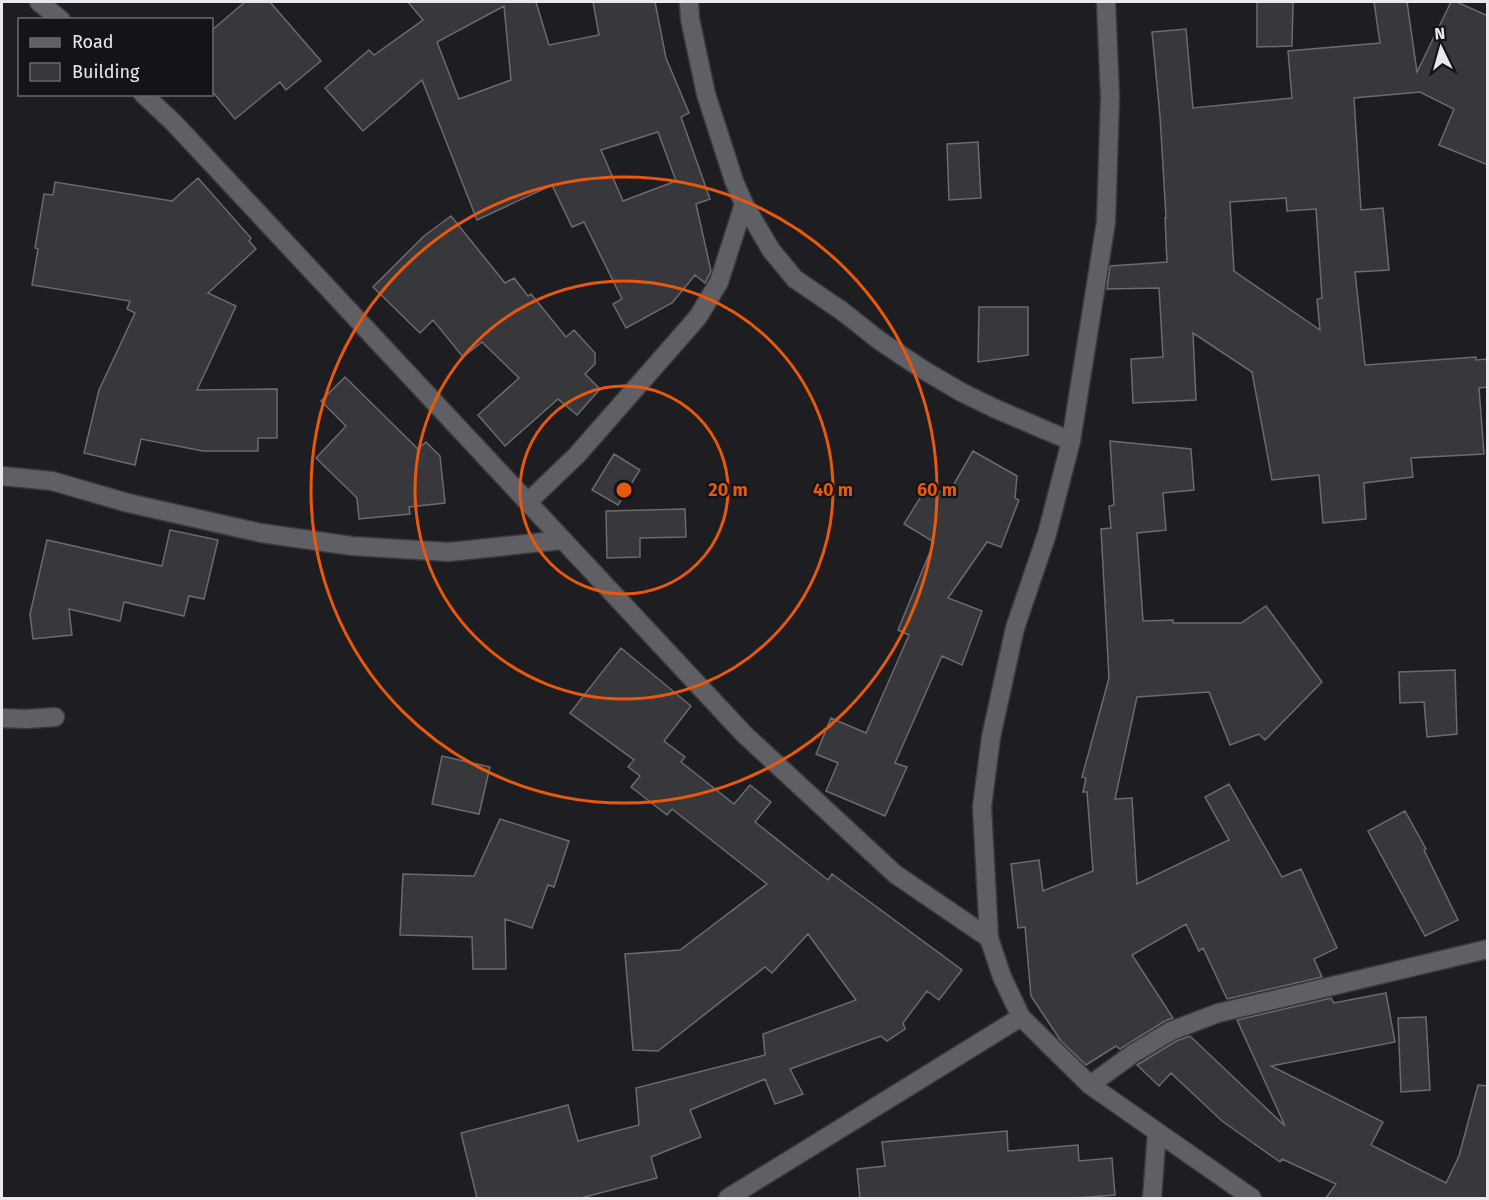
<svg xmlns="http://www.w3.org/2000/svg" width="1489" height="1200" font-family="'Fira Sans',sans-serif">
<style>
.building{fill:#38373c;stroke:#6c6a71;stroke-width:1.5;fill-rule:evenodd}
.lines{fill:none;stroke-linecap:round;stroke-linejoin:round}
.street-casing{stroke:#3a393c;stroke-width:21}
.secondary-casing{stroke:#3a393c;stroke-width:21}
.street{stroke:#605f65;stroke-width:18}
.secondary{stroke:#605f65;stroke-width:18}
.ring{fill:none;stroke:#e8590c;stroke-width:3}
.centre{fill:#e8590c;stroke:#141318;stroke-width:3}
.ring-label{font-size:18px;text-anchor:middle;font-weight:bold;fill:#e8590c;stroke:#141318;stroke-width:4.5;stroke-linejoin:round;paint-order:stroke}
</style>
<rect width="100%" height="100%" fill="#1e1d22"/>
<path class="building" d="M 245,2 L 270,2 L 321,61 L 286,90 L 280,82 L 235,119 L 212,91 L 212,30 Z
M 408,2 L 536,2 L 549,45 L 599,35 L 593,2 L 655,2 L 666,58 L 689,113 L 681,117 L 710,199 L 696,204 L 711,271 L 705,283 L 695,275 L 672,303 L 626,328 L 613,304 L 622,299 L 584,222 L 572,227 L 552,185 L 477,220 L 422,80 L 363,131 L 325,88 L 369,50 L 374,55 L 423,20 ZM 504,6 L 511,80 L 459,99 L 437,42 ZM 658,132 L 676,181 L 623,201 L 601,150 Z
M 1257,2 L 1293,2 L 1292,46 L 1257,47 Z
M 1374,2 L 1407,2 L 1417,72 L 1451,2 L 1457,2 L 1488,16 L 1488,165 L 1439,145 L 1454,109 L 1420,92 L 1354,98 L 1361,210 L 1383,208 L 1389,270 L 1355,272 L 1365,365 L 1476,357 L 1476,360 L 1488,359 L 1488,387 L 1479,388 L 1484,454 L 1411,458 L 1413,477 L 1364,483 L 1366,519 L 1323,523 L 1319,475 L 1272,480 L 1252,372 L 1193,333 L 1196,400 L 1133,403 L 1131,359 L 1163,357 L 1159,288 L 1107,289 L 1110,266 L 1167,262 L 1165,218 L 1166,218 L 1160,116 L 1152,32 L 1186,29 L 1193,108 L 1292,98 L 1288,51 L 1380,43 ZM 1286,198 L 1287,211 L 1316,209 L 1322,298 L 1317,299 L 1320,330 L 1234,271 L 1230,202 Z
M 978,142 L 981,198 L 949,200 L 947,144 Z
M 198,178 L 251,238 L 249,241 L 256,249 L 208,293 L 236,306 L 197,390 L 277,389 L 277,438 L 258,438 L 258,451 L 203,451 L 141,439 L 135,465 L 84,453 L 99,390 L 135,313 L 127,309 L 130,301 L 32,285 L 38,249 L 35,248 L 44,194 L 53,195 L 55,182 L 172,201 Z
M 451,216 L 505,283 L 514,278 L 528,296 L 531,294 L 566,337 L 574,330 L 595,353 L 595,364 L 585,374 L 600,389 L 577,415 L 558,399 L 505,446 L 478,415 L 519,378 L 482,342 L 463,357 L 433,320 L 420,333 L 373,287 L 424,236 Z
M 979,307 L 1028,307 L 1028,355 L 978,362 Z
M 345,377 L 418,449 L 426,442 L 440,456 L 445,503 L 409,507 L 410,514 L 359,519 L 357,498 L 316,458 L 346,426 L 321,401 Z
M 1110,441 L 1191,449 L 1194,490 L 1163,493 L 1166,530 L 1137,533 L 1143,621 L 1173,620 L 1173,623 L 1241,623 L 1266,606 L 1322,682 L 1265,740 L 1259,734 L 1230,745 L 1209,692 L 1137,697 L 1115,799 L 1132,798 L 1137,884 L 1229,840 L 1205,797 L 1229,784 L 1282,877 L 1301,869 L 1337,948 L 1314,959 L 1322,977 L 1227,999 L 1203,948 L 1199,951 L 1186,924 L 1132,955 L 1173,1018 L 1165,1021 L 1120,1049 L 1116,1046 L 1086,1065 L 1061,1041 L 1031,996 L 1025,927 L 1018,928 L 1011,864 L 1039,860 L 1043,891 L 1093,871 L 1087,792 L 1083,792 L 1086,778 L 1082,777 L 1109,678 L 1101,529 L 1111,528 L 1109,506 L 1114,505 Z
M 973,451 L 1017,476 L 1015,498 L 1019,500 L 1001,547 L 987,542 L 948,598 L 982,611 L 962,665 L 942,656 L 895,763 L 907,767 L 885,816 L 826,791 L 838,763 L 816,754 L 831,718 L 866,733 L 909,635 L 898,630 L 934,542 L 904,524 L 928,485 L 947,496 Z
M 614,454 L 640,470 L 618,505 L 592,490 Z
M 685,509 L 686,537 L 640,538 L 640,557 L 607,558 L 606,511 Z
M 170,530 L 218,540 L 204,599 L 189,596 L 184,616 L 124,602 L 120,621 L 69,609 L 72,635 L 33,639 L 30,614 L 47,540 L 162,566 Z
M 621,648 L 691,706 L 664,741 L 685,757 L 681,762 L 734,804 L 750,785 L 771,802 L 755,822 L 828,880 L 832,874 L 962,970 L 939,1000 L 927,991 L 903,1023 L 905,1029 L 887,1041 L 881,1036 L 790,1069 L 803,1094 L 775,1104 L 765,1079 L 690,1110 L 701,1137 L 651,1157 L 657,1178 L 581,1198 L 477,1198 L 461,1133 L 568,1105 L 578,1141 L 639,1125 L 636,1088 L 765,1055 L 763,1034 L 856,1000 L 808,934 L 772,973 L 765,967 L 658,1051 L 633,1050 L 625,954 L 680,950 L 767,884 L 672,809 L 667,815 L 631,787 L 640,776 L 628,767 L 634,760 L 570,713 Z
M 1455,670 L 1457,734 L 1427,737 L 1424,702 L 1400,703 L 1399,672 Z
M 442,756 L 490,767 L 479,814 L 432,804 Z
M 1405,811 L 1426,849 L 1424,850 L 1458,920 L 1425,936 L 1368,831 Z
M 500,819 L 569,841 L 554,887 L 548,885 L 532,928 L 505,919 L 506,969 L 473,969 L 472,937 L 400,935 L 403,874 L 474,876 Z
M 1386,993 L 1395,1042 L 1271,1066 L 1383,1122 L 1371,1145 L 1446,1183 L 1459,1156 L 1478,1085 L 1488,1086 L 1488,1198 L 1326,1198 L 1336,1184 L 1282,1159 L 1280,1162 L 1222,1121 L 1171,1073 L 1159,1086 L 1137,1065 L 1176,1041 L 1190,1036 L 1285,1126 L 1237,1020 L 1331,998 L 1334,1003 Z
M 1426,1017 L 1430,1090 L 1401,1092 L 1398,1018 Z
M 1007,1131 L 1008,1151 L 1078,1145 L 1079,1161 L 1112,1158 L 1115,1195 L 1075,1198 L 860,1198 L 857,1169 L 885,1166 L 882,1142 Z"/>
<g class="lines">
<g class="street-casing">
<path id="street" d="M 39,2 L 61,20
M 689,2 L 690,19 L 706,94 L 734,181 L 744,204 L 771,250 L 795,279 L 842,311 L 880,341 L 922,369 L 961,392 L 996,409 L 1071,441
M 143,94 L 174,123 L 744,734 L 895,874 L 989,938
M 2,476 L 52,481 L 128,503 L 261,533 L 352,546 L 449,552 L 563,540
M 528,502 L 577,455 L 698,317 L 719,282 L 744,204
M 2,718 L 26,719 L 55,717
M 1090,1085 L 1134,1053 L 1171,1031 L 1218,1013 L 1488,949
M 1152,1198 L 1157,1132"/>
</g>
<g class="secondary-casing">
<path id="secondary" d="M 1106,2 L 1110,97 L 1106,222 L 1071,441 L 1047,534 L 1015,628 L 991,737 L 982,807 L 989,938 L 1002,977 L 1021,1017 L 1090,1085 L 1252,1198
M 728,1198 L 1021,1017"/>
</g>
<use href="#street" class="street"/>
<use href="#secondary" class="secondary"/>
</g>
<g class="ring">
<circle cx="624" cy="490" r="104"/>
<circle cx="624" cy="490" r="209"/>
<circle cx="624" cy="490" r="313"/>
</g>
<circle cx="624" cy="490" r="9" class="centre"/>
<g class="ring-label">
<text x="728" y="496">20 m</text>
<text x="833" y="496">40 m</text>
<text x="937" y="496">60 m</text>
</g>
<rect width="1489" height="1200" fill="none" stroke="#e9e9ec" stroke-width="6"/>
<rect x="18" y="18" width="195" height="78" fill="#141318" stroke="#69696d" stroke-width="1.5"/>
<rect x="30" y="38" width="30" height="9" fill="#605f65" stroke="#69696d" stroke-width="1.5"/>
<text x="72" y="48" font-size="18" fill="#e9e9ec">Road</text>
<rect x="30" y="63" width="30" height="18" fill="#38373c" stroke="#69696d" stroke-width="1.5"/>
<text x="72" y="78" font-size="18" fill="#e9e9ec">Building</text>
<g transform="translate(1441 48) rotate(355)" stroke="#141318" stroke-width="4.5" paint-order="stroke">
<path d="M0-4.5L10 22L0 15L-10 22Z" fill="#e9e9ec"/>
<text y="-9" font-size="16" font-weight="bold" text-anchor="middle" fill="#e9e9ec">N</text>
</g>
</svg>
